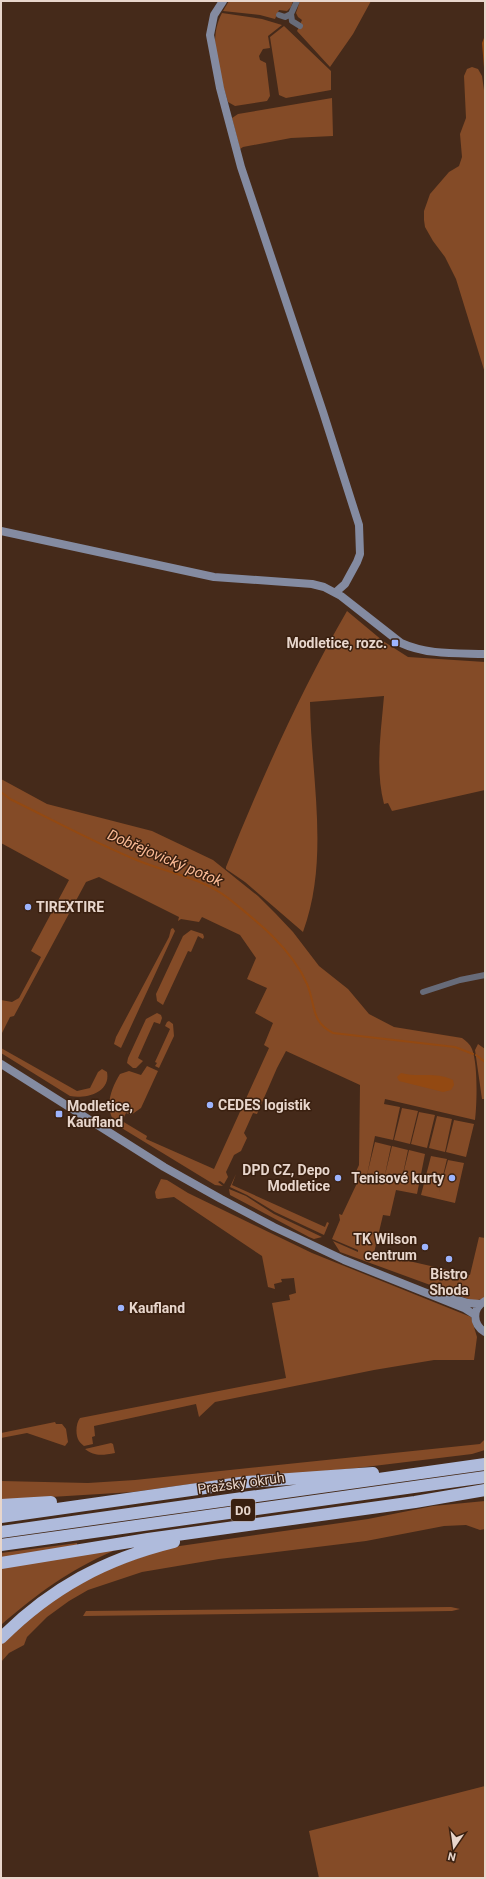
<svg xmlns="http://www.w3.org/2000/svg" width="486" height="1879" font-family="Roboto,sans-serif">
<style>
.green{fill:#844b27}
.water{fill:#934912}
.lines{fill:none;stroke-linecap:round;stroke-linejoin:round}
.stream{stroke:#934912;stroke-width:2}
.street{stroke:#676b79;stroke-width:6}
.secondary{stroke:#848ba1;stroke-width:8}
.highway{stroke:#afbbdc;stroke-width:12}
.poi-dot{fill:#9db4fd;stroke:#3a2010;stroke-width:1.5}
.labels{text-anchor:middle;stroke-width:3;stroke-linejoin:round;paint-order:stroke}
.shield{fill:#3a2010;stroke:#b49f94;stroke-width:1}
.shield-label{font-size:13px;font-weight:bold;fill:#e8d6cc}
.poi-label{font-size:14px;font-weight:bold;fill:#e8d6cc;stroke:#3a2010;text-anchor:end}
.street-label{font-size:14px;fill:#e8d6cc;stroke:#3a2010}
.water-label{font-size:15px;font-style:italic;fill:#faba95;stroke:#3a2010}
</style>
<rect width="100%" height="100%" fill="#452a1a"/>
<path class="green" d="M 229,1 L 293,1 L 291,7 L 287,11 L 279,10 L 275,19 L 260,15 L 223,11 Z
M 300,1 L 371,1 L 353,34 L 330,67 L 297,31 L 302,20 L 298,17 L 296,13 Z
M 222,13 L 262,19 L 282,25 L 268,36 L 270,48 L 263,49 L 259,56 L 260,60 L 266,63 L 270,96 L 267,101 L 235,106 L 228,102 C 220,74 207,41 222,13 Z
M 284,26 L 331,71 L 331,90 L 286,98 L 279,95 L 270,37 Z
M 472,67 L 478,69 L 482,76 L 485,97 L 485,373 L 456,279 L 445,257 L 433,241 L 425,227 L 424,220 L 424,211 L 430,194 L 449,172 L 459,166 L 462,157 L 460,134 L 466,118 L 464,76 L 467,69 Z
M 332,98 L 333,136 L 291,138 L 243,147 L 240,149 L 232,118 L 238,114 Z
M 347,611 L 383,641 L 408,657 L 485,662 L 485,790 L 392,811 L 388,803 L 384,804 C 375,769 381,732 384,696 L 310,702 C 311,779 330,858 303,932 L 245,882 L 226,869 L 226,867 C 261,780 300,692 347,611 Z
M 1,779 L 47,804 L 152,831 L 213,860 L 258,896 L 276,914 L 293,932 L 319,966 L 348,989 L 369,1014 L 394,1027 L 462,1038 C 466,1041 470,1044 472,1049 C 478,1064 477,1104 475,1120 L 385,1099 L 384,1104 L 400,1107 L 393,1140 L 375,1136 L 367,1175 L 375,1142 L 391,1146 L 384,1179 L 392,1146 L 408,1150 L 401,1183 L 409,1150 L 425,1154 L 417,1194 L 396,1190 L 390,1216 L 383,1215 L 374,1253 L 470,1275 L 479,1237 L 485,1238 L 485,1298 L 474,1301 L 340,1252 L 333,1241 L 358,1252 L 358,1250 L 332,1239 L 340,1220 L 339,1214 L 342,1215 L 358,1181 L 353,1178 L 359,1165 L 360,1085 L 286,1051 L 277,1068 L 257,1114 L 253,1113 L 244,1133 L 247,1138 L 241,1151 L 234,1155 L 226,1172 L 228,1177 L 224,1184 L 220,1181 L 218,1182 L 223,1186 L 215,1185 L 120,1127 C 102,1113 110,1090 120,1074 L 129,1071 L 141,1075 L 147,1066 L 158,1071 L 141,1108 L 131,1115 L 126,1113 L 122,1121 L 147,1136 L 146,1139 L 214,1169 L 269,1048 L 264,1045 L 273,1023 L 255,1013 L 267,988 L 247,979 L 256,958 L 240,935 L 202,917 L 199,922 L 181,919 L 178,921 L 179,917 L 99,877 L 86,882 L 14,1016 L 10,1017 L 1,1035 L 1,1000 L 12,1002 L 19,998 L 41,957 L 31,951 L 69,880 L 1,843 Z
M 173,928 L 175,931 L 121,1048 L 114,1044 L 116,1037 L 169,937 L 171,929 Z
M 191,930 L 203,934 L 204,937 L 203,939 L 198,936 L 191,952 L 188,951 L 163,1005 L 157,1001 L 156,994 L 183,936 Z
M 157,1013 L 161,1015 L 162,1018 L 160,1024 L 154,1022 L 138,1058 L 143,1061 L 136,1068 L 133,1068 L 127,1063 L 128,1058 L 146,1019 Z
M 167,1022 L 169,1021 L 173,1024 L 174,1036 L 159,1068 L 155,1066 L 157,1063 L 155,1062 L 170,1029 L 165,1026 Z
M 478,1044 L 485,1049 L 485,1099 L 482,1099 L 475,1050 Z
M 1,1048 L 77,1091 L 90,1088 L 98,1072 L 102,1069 L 107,1072 C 111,1093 85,1099 70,1096 L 1,1053 Z
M 402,1108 L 418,1111 L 410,1144 L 394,1140 Z
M 419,1112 L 435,1115 L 427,1148 L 411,1144 Z
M 437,1116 L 452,1119 L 445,1152 L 429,1148 Z
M 454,1120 L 474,1124 L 466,1157 L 446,1152 Z
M 431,1156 L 447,1159 L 439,1192 L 448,1160 L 464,1163 L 455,1203 L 421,1195 Z
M 236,1174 L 232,1185 L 325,1227 L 327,1222 L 329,1223 L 324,1235 L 275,1212 L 247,1195 L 230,1187 Z
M 161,1179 L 167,1180 L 188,1193 L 312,1253 L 471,1317 L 477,1337 L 474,1360 L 434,1360 L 374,1370 L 215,1402 L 199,1417 L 196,1404 L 94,1426 L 95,1436 L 92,1437 L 93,1444 L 84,1446 C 82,1444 80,1443 79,1441 C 75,1435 76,1423 80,1418 L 286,1378 L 272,1303 L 290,1300 L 289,1295 L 296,1293 L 294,1278 L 281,1279 L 282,1282 L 274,1284 L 275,1289 L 268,1287 L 262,1256 L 174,1197 L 158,1199 L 156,1198 L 155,1192 Z
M 229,1189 L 246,1196 L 274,1214 L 322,1237 L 314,1239 L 309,1237 L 230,1195 Z
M 55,1422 L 56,1424 L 62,1424 L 66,1429 L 68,1442 L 65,1446 L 27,1433 L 1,1438 L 1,1433 Z
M 485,1439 L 485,1450 L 472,1454 L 357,1468 L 198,1483 L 133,1492 L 1,1500 L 1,1481 L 88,1483 L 135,1480 L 480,1444 Z
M 111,1443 L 113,1444 L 115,1453 C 103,1455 95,1457 85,1449 Z
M 485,1501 L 485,1529 L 480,1530 L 466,1525 L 444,1526 L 366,1541 L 219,1559 L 142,1572 L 88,1590 L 69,1601 L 47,1617 L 27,1637 L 24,1645 L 9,1653 L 1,1662 L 1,1643 L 12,1632 L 79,1580 L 166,1548 L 368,1519 L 433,1506 Z
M 77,1543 L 77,1545 L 1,1558 L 1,1553 Z
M 112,1548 L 113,1551 C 68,1571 38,1593 1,1625 L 1,1568 Z
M 451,1607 L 460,1609 L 452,1611 L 83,1616 L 86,1611 Z
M 485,1786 L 485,1878 L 319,1878 L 309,1831 Z"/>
<path class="water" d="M 401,1073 C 419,1078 434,1071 453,1080 L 454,1085 L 451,1090 L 443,1092 L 399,1081 L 397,1077 Z"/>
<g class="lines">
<path class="stream" d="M 485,38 L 483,43 L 485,68
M 1,792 L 10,799 C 53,820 95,843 139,861 C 169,873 202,878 228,898 C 258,922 292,949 307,984 C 316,1005 310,1021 333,1033 L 455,1047 L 473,1054
M 476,1055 L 485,1062"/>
<path class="street" d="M 291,14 L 297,1
M 279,15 L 285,17 L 291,14 L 292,21 L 300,26
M 423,992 L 460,980 L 485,975"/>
<path class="secondary" d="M 223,1 L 214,15 L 210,35 L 220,88 L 241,167 L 323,412 L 359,525 L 360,554 L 357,562 L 345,584 L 336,592
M 1,531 L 214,577 L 312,584 L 324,587 L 341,596 L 401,643 C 427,655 457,653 485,654
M 1,1064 L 164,1167 L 221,1199 L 274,1227 L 344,1260 L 464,1308 L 475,1315
M 435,1293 L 468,1303 L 480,1304
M 485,1301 C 472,1308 472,1324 485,1332"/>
<path class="highway" d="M 1,1505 L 51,1502
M 1,1517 L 247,1482 L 373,1473
M 1,1532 L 485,1464
M 1,1545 L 485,1477
M 1,1563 L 148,1539 L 415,1502 L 485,1490
M 1,1638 C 51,1588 105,1559 174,1542"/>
</g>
<g class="poi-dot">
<rect x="391" y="639" width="8" height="8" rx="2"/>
<circle cx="28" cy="907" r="4"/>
<circle cx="210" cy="1105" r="4"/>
<rect x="55" y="1110" width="8" height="8" rx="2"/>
<circle cx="338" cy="1178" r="4"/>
<circle cx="452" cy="1178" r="4"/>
<circle cx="425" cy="1247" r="4"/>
<circle cx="449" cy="1259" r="4"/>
<circle cx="121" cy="1308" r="4"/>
</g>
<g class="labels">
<rect class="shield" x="231" y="1499" width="24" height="22" rx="3"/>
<g class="shield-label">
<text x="243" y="1515">D0</text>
</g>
<g class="poi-label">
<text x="387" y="648">Modletice, rozc.</text>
<text x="36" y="912" text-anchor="start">TIREXTIRE</text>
<text x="218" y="1110" text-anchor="start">CEDES logistik</text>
<text x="67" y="1111" text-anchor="start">Modletice,<tspan x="67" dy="16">Kaufland</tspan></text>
<text x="330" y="1175">DPD CZ, Depo<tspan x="330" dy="16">Modletice</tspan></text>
<text x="444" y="1183">Tenisové kurty</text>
<text x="417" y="1244">TK Wilson<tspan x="417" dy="16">centrum</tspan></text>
<text x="449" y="1279" text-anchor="middle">Bistro<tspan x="449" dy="16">Shoda</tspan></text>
<text x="129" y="1313" text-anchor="start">Kaufland</text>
</g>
<g class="street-label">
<text transform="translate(241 1483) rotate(-8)" y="5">Pražský okruh</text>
</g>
<g class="water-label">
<text transform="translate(165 858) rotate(23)" y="5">Dobřejovický potok</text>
</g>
</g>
<rect width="486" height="1879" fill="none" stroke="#e8d6cc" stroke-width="4"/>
<g transform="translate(454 1847) rotate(193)" stroke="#3a2010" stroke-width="3" paint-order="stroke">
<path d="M0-3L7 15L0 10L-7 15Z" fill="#e8d6cc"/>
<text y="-6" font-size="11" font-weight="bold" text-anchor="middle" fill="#e8d6cc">N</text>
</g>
</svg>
